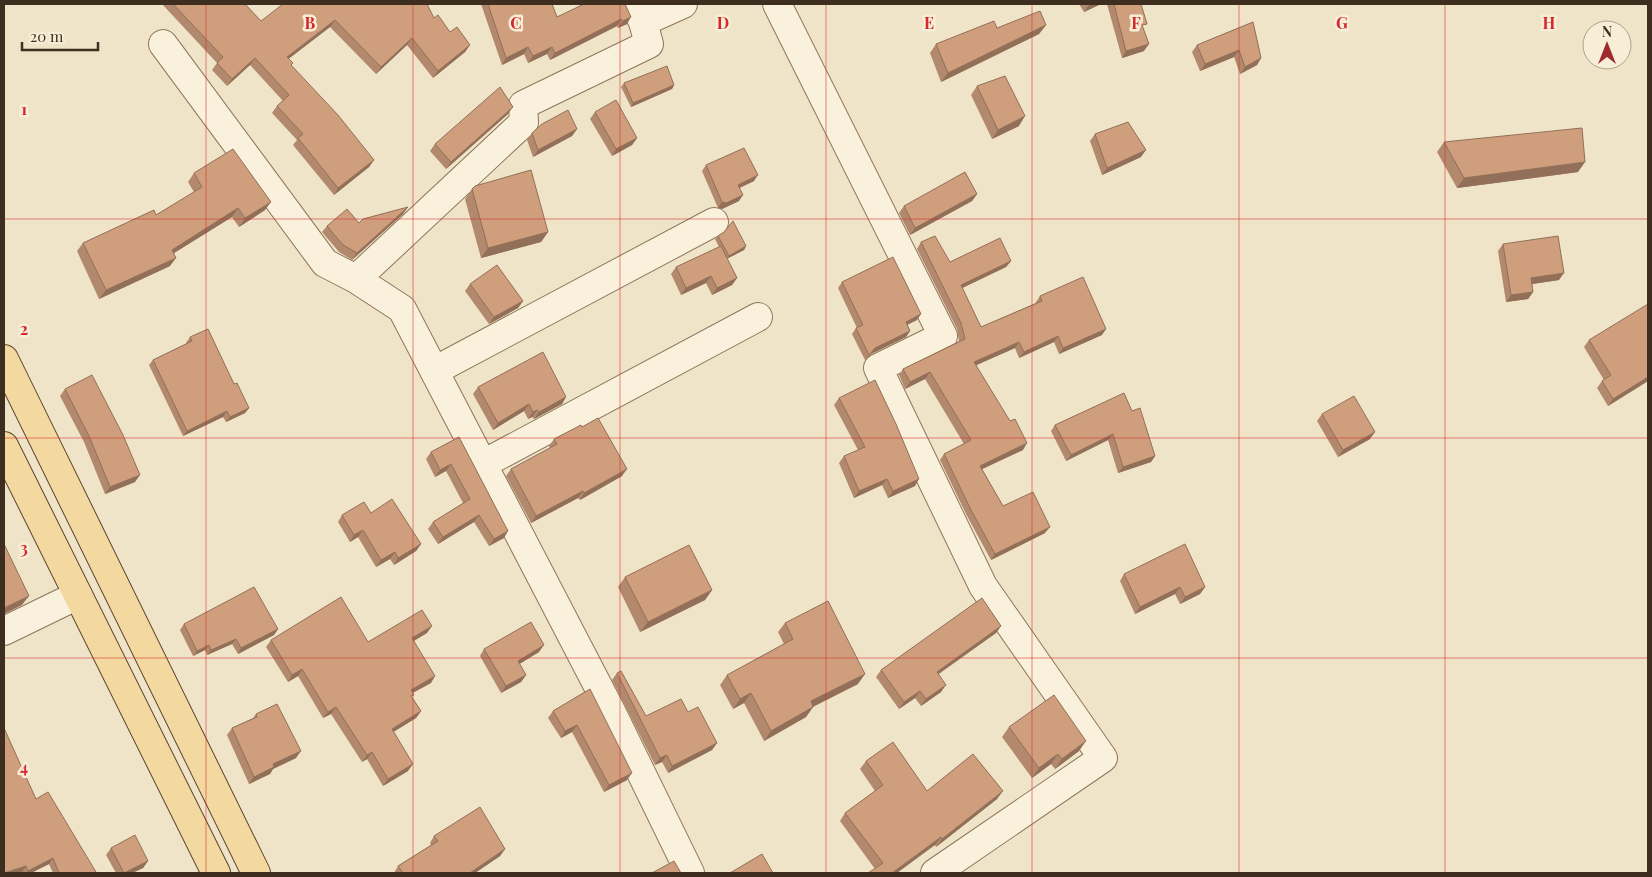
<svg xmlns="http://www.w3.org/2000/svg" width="1652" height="877" font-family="'Playfair Display',serif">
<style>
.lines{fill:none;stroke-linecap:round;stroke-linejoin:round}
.minor-casing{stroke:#8d765c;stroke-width:30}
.major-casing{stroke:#5b4430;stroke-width:30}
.minor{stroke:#faf1dc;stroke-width:28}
.major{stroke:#f3d9a0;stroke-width:28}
.wall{fill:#b2896c}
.shaded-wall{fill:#916f58}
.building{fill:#cf9f7d;stroke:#916f58}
.grid{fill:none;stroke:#d62828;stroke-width:1;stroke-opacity:0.55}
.grid-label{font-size:16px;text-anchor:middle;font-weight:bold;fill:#d62828;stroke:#f7eed8;stroke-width:5;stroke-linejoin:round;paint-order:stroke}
</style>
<rect width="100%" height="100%" fill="#f0e4c8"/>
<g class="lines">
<g class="minor-casing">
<path id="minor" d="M 777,4 L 943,336 L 878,368 L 983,586 L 1103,758 L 935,873
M 643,22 L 683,4
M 163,44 L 325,263 L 356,279 L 402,309 L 611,711 L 690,873
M 356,279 L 524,122 L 523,105 L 649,44 L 643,22 L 634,4
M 434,371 L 714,222
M 483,464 L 758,317
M 4,631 L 78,595"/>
</g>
<g class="major-casing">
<path id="major" d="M 4,359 L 256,873
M 4,446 L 216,873"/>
</g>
<use href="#minor" class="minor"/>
<use href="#major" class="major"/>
</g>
<path class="wall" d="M 162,4 L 245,4 L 261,21 L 434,18 L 450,32 L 470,45 L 465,52 L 433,78 L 407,45 L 376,74 L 330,27 L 288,59 L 291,66 L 374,160 L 369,167 L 334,195 L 293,145 L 297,140 L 272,113 L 277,106 L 283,101 L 250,65 L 227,86 L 212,70 L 217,63 Z
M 481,4 L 552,4 L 557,17 L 625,4 L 627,24 L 618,28 L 617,26 L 550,60 L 547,54 L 528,63 L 524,54 L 502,65 Z
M 1079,4 L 1101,4 L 1084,12 Z
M 1107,4 L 1141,4 L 1144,51 L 1122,58 Z
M 1253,22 L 1261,58 L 1257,65 L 1240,74 L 1234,57 L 1200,71 L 1192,52 L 1197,45 Z
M 1046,25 L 1039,34 L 941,82 L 930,53 L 936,44 L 997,28 Z
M 624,83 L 674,85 L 672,89 L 631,107 L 621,87 Z
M 977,86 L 1019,126 L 992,139 L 971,95 Z
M 595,112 L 637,138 L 632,145 L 612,156 L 590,119 Z
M 508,114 L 446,169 L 430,151 L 435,144 Z
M 577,129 L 572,136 L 533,157 L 527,140 L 532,133 Z
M 1095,134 L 1141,157 L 1102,175 L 1090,141 Z
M 1444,142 L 1578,172 L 1457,188 L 1437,152 Z
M 706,165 L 754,181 L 740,188 L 739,201 L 722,209 L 718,208 L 702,171 Z
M 194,173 L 265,210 L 239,227 L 232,217 L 174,253 L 170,266 L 99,299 L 77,251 L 83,243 L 156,215 L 194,192 L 188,182 Z
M 472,189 L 548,232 L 541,242 L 481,258 L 465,199 Z
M 977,194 L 972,201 L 910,235 L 899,213 L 904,206 Z
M 408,207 L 403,214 L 352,260 L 339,252 L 322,232 L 327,226 L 359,223 Z
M 718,236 L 746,246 L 744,250 L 727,259 L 737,278 L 732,285 L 712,295 L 706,283 L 681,295 L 671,274 L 676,267 L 719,247 L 715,239 Z
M 921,242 L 950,262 L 1011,261 L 1006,267 L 962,288 L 981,327 L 1036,303 L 1036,302 L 1040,296 L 1102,335 L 1059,354 L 1054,342 L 1019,358 L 1015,348 L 976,365 L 1023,450 L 982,469 L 1003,506 L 1045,533 L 991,560 L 967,516 L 940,460 L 944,454 L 964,444 L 925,379 L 905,389 L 899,375 L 903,369 L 959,341 L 957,329 L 917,249 Z
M 1503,244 L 1559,280 L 1532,284 L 1533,292 L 1528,299 L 1506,302 L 1498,251 Z
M 842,282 L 917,320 L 907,325 L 910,331 L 906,337 L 871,354 L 865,360 L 852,334 L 856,328 L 857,328 L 838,288 Z
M 470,284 L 523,301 L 518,308 L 489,324 L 465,291 Z
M 190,337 L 234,384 L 249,408 L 245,413 L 226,422 L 223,417 L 183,436 L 149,365 L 153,360 L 187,344 L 186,343 Z
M 1589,340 L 1648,381 L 1608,406 L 1597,388 L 1602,381 L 1604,380 L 1584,347 Z
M 478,387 L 566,397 L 562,404 L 534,419 L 532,417 L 528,419 L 524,411 L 493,430 L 473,394 Z
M 65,389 L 135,482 L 105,494 L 84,442 L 60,396 Z
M 839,398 L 915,486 L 888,498 L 882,485 L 854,498 L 839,463 L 844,456 L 858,450 L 834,405 Z
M 1132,411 L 1155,456 L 1151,462 L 1118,473 L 1108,440 L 1066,461 L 1051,431 L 1055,425 Z
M 1322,414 L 1370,439 L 1338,457 L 1317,421 Z
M 582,427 L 622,476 L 580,500 L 578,498 L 531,523 L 506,476 L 511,469 L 550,448 L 549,446 L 554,439 Z
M 459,437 L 504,538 L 489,546 L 474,522 L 438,544 L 428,529 L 433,522 L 463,503 L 446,471 L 435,477 L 426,459 L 431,452 Z
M 371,513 L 421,544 L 416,551 L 394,565 L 390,559 L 376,567 L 358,537 L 350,542 L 338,522 L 342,515 Z
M 1124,574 L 1205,587 L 1200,594 L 1180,604 L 1175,594 L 1135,614 L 1120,581 Z
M 625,577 L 712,590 L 705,600 L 640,632 L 618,587 Z
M 785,623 L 858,684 L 813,707 L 806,717 L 764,741 L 744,703 L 733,709 L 720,685 L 727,675 L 784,644 L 778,632 Z
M 184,624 L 278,629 L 274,635 L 238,654 L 232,644 L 207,655 L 205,650 L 193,656 L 180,630 Z
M 1001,626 L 996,633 L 939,674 L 941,692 L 921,706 L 915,698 L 899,709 L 876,677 L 881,670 Z
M 427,633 L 414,641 L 431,683 L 413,693 L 412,697 L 421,711 L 416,718 L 393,732 L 408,771 L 383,786 L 367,759 L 362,762 L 331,714 L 323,718 L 298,676 L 288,682 L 266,647 L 271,640 L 368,642 Z
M 484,649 L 539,652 L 519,664 L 526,675 L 521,682 L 501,693 L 480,656 Z
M 617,673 L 646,716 L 688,712 L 717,743 L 712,750 L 668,773 L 662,762 L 655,765 L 612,680 Z
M 590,689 L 627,780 L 604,792 L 572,732 L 561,738 L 548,718 L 553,711 Z
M 256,714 L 296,758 L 273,769 L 270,774 L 249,784 L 227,735 L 232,728 L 253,718 Z
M 1009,727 L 1079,751 L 1055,769 L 1051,764 L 1032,778 L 1002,737 Z
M 866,761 L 927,791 L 997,799 L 936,847 L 935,845 L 875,869 L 840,821 L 845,813 L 875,791 L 860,769 Z
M 36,799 L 96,873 L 53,873 L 49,864 L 31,873 L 22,873 L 22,872 Z
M 434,836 L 505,849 L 500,856 L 475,873 L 394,873 L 398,866 L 431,845 L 430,843 Z
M 111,848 L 148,861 L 143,868 L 132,873 L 116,873 L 106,855 Z"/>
<path class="shaded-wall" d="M 1092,4 L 1101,4 L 1084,12 L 1088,6 Z
M 631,17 L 627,24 L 618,28 L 623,21 Z
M 621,19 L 617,26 L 550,60 L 555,53 Z
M 335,20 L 330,27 L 282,64 L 287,57 Z
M 1046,25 L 1039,34 L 941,82 L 948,73 Z
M 412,38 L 407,45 L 376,74 L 381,67 Z
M 1149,44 L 1144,51 L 1122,58 L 1126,51 Z
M 470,45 L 465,52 L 433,78 L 438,71 Z
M 528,47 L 524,54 L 502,65 L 506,58 Z
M 552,47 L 547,54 L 528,63 L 533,56 Z
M 1239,50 L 1234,57 L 1200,71 L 1205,64 Z
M 255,58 L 250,65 L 227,86 L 232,79 Z
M 1261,58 L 1257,65 L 1240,74 L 1245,67 Z
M 674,85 L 672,89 L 631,107 L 633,103 Z
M 513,107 L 508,114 L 446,169 L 451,162 Z
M 1025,116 L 1019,126 L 992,139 L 998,130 Z
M 577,129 L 572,136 L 533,157 L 538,150 Z
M 637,138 L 632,145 L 612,156 L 616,149 Z
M 1146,150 L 1141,157 L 1102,175 L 1107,168 Z
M 374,160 L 369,167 L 334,195 L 338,188 Z
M 1585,162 L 1578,172 L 1457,188 L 1464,178 Z
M 758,175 L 754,181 L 734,190 L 738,185 Z
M 977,194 L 972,201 L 910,235 L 915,228 Z
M 743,195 L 739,201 L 722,209 L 718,208 L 722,202 Z
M 271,202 L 265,210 L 239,227 L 245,218 Z
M 408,207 L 403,214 L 352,260 L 357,253 Z
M 238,208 L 232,217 L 166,258 L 172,250 Z
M 548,232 L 541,242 L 481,258 L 488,248 Z
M 746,246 L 744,250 L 726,259 L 729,256 Z
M 176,258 L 170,266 L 99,299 L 106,290 Z
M 1011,261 L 1006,267 L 956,291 L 961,285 Z
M 1564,273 L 1559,280 L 1526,285 L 1531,278 Z
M 711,276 L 706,283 L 681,295 L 686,288 Z
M 737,278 L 732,285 L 712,295 L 717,288 Z
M 1533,292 L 1528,299 L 1506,302 L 1511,295 Z
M 523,301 L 518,308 L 489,324 L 494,317 Z
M 921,314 L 917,320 L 902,327 L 906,322 Z
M 1106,329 L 1102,335 L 1059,354 L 1063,348 Z
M 910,331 L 906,337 L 871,354 L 865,360 L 869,355 L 875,348 Z
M 1058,336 L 1054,342 L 1019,358 L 1024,352 Z
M 1019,342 L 1015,348 L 970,368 L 974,362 Z
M 930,372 L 925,379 L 905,389 L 910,382 Z
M 1648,377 L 1648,381 L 1608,406 L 1613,399 Z
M 566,397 L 562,404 L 534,419 L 539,412 Z
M 529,404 L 524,411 L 493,430 L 498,423 Z
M 249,408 L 245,413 L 226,422 L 230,417 Z
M 537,410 L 532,417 L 528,419 L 533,412 Z
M 227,411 L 223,417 L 183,436 L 187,431 Z
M 1375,432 L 1370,439 L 1338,457 L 1343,450 Z
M 1113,434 L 1108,440 L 1066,461 L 1071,455 Z
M 1027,443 L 1023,450 L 976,472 L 980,466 Z
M 1155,456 L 1151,462 L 1118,473 L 1123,467 Z
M 451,464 L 446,471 L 435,477 L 440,470 Z
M 627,469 L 622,476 L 580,500 L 584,493 Z
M 140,475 L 135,482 L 105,494 L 110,487 Z
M 887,479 L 882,485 L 854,498 L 859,491 Z
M 919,479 L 915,486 L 888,498 L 893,491 Z
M 583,491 L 578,498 L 531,523 L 536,516 Z
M 479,515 L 474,522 L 438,544 L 443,537 Z
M 1050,527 L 1045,533 L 991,560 L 995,554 Z
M 363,530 L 358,537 L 350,542 L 354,535 Z
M 508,531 L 504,538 L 489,546 L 494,539 Z
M 421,544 L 416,551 L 394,565 L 398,558 Z
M 395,552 L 390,559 L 376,567 L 381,560 Z
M 1180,587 L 1175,594 L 1135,614 L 1140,607 Z
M 1205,587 L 1200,594 L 1180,604 L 1185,597 Z
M 712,590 L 705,600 L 640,632 L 648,622 Z
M 29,596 L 22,605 L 4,614 L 4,608 Z
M 432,626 L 427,633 L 408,644 L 412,638 Z
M 1001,626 L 996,633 L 932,678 L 937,672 Z
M 278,629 L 274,635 L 238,654 L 241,648 Z
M 236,639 L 232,644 L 207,655 L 211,650 Z
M 209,645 L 205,650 L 193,656 L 197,651 Z
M 544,645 L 539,652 L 513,668 L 518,661 Z
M 302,669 L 298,676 L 288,682 L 292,675 Z
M 865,674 L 858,684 L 804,711 L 811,701 Z
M 526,675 L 521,682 L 501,693 L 506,686 Z
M 435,676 L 431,683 L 406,696 L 411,690 Z
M 946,685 L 941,692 L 921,706 L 926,699 Z
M 920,691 L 915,698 L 899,709 L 904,702 Z
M 751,693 L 744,703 L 733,709 L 740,699 Z
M 336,707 L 331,714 L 323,718 L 328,712 Z
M 813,707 L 806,717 L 764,741 L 771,731 Z
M 421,711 L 416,718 L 387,736 L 392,729 Z
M 577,725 L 572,732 L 561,738 L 565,731 Z
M 1086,741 L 1079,751 L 1055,769 L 1062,759 Z
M 717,743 L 712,750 L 668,773 L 672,766 Z
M 301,751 L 296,758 L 273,769 L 270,774 L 249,784 L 254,777 L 273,764 Z
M 372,752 L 367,759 L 362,762 L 367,755 Z
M 1058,754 L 1051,764 L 1032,778 L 1039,768 Z
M 667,755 L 662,762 L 655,765 L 660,758 Z
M 413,764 L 408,771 L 383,786 L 388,779 Z
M 632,773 L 627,780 L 604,792 L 609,785 Z
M 1003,791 L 997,799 L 936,847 L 942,839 Z
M 941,837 L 935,845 L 897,873 L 892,873 Z
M 505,849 L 500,856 L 475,873 L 470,873 Z
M 53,858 L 49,864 L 31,873 L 27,873 L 28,871 Z
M 148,861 L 143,868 L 132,873 L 124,873 Z
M 26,866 L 22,872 L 18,873 L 5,873 Z"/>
<path class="building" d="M 173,4 L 245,4 L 261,21 L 283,4 L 427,4 L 434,18 L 438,15 L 450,32 L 457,27 L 470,45 L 438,71 L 412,38 L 381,67 L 335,20 L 287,57 L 293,63 L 291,65 L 338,115 L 374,160 L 338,188 L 298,138 L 303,134 L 277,106 L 289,95 L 255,58 L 232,79 L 217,63 L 223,57 Z
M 488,4 L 552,4 L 557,17 L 584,4 L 625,4 L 631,17 L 623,21 L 621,19 L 555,53 L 552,47 L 533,56 L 528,47 L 506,58 Z
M 1114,4 L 1141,4 L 1147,24 L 1142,25 L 1149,44 L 1126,51 Z
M 1040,11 L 1046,25 L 948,73 L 936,44 L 994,21 L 997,28 Z
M 1253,22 L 1261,58 L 1245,67 L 1239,50 L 1205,64 L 1197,45 Z
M 667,66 L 674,85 L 633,103 L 624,83 Z
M 1005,76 L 1025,116 L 998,130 L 977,86 Z
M 500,87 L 513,107 L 451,162 L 435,144 Z
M 616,100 L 637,138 L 616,149 L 595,112 Z
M 568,110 L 577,129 L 538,150 L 532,133 L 542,124 Z
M 1128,122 L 1146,150 L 1107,168 L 1095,134 Z
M 1582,128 L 1585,162 L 1464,178 L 1444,142 Z
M 744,148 L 758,175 L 738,185 L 743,195 L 726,203 L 722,202 L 706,165 Z
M 233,149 L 271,202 L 245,218 L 238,208 L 172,250 L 176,258 L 106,290 L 83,243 L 154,210 L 156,215 L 202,187 L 194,173 Z
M 531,170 L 548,232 L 488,248 L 472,189 L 475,186 Z
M 965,172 L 977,194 L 915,228 L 904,206 Z
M 408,207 L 357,253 L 343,245 L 327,226 L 347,209 L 359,223 L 363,219 Z
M 733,221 L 746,246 L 729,256 L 718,236 L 724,232 Z
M 935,236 L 950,262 L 1000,238 L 1011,261 L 961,285 L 981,327 L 1042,301 L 1040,296 L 1083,277 L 1106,329 L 1063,348 L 1058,336 L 1024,352 L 1019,342 L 974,362 L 1010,421 L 1015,419 L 1027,443 L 980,466 L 1003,506 L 1033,492 L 1050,527 L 995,554 L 971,510 L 944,454 L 971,440 L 930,372 L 910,382 L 903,369 L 965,339 L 961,323 L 921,242 Z
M 1558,236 L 1564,273 L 1531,278 L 1533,292 L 1511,295 L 1503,244 Z
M 721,246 L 737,278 L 717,288 L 711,276 L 686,288 L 676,267 Z
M 893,257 L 921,314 L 906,322 L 910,331 L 875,348 L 869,355 L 856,328 L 863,325 L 842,282 Z
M 497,265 L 523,301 L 494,317 L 470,284 Z
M 1648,304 L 1648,377 L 1613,399 L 1602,381 L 1611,375 L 1589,340 Z
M 208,329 L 234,384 L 237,383 L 249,408 L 230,417 L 227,411 L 187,431 L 153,360 L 192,341 L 190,337 Z
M 543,352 L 566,397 L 539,412 L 537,410 L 533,412 L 529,404 L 498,423 L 478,387 Z
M 92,375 L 123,435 L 140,475 L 110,487 L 89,436 L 65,389 Z
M 875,380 L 896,424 L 919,479 L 893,491 L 887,479 L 859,491 L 844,456 L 865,447 L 839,398 Z
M 1124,393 L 1132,411 L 1140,408 L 1155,456 L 1123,467 L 1113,434 L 1071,455 L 1055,425 Z
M 1354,396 L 1375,432 L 1343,450 L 1322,414 Z
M 598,418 L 627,469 L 584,493 L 583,491 L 536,516 L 511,469 L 557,444 L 554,439 L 581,425 L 582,427 Z
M 459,437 L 508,531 L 494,539 L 479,515 L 443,537 L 433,522 L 470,499 L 451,464 L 440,470 L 431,452 Z
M 392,499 L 421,544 L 398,558 L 395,552 L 381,560 L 363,530 L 354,535 L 342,515 L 364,502 L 371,513 Z
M 4,544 L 29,596 L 4,608 Z
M 1185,544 L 1205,587 L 1185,597 L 1180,587 L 1140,607 L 1124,574 Z
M 689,545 L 712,590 L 648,622 L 625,577 Z
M 254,587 L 278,629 L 241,648 L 236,639 L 211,650 L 209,645 L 197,651 L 184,624 Z
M 341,597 L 368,642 L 422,610 L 432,626 L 412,638 L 435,676 L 411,690 L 414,695 L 411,696 L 421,711 L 392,729 L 413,764 L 388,779 L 372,752 L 367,755 L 336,707 L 328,712 L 302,669 L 292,675 L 271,640 Z
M 982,598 L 1001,626 L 937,672 L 946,685 L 926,699 L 920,691 L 904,702 L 881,670 Z
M 828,601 L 865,674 L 811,701 L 813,707 L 771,731 L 751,693 L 740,699 L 727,675 L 793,639 L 785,623 Z
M 531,622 L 544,645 L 518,661 L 526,675 L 506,686 L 484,649 Z
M 621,671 L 646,716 L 681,699 L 688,712 L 698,707 L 717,743 L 672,766 L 667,755 L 660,758 L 617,673 Z
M 590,689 L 632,773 L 609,785 L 577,725 L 565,731 L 553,711 Z
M 1054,695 L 1086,741 L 1062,759 L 1058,754 L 1039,768 L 1009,727 Z
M 277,704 L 301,751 L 273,764 L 274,767 L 254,777 L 232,728 L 257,717 L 256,714 Z
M 4,728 L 36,799 L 48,792 L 96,872 L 94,873 L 59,873 L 53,858 L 28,871 L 26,866 L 4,873 Z
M 893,742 L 927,791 L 973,754 L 1003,791 L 942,839 L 941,837 L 892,873 L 868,873 L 883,863 L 845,813 L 883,785 L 866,761 Z
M 480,807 L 505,849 L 470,873 L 403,873 L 398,866 L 438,841 L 434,836 Z
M 135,835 L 148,861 L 124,873 L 111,848 Z
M 762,854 L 773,873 L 730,873 Z
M 674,861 L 681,873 L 652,873 Z"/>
<path class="grid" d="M 206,4 L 206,873M 413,4 L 413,873M 620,4 L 620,873M 826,4 L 826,873M 1032,4 L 1032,873M 1239,4 L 1239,873M 1445,4 L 1445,873M 4,219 L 1648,219M 4,438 L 1648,438M 4,658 L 1648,658"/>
<g class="grid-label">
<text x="310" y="29">B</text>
<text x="516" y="29">C</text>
<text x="723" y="29">D</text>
<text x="929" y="29">E</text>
<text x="1136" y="29">F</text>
<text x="1342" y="29">G</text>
<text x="1549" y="29">H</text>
<text x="24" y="115">1</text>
<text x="24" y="335">2</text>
<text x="24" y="554">3</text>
<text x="24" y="773">4</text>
</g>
<rect width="1652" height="877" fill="none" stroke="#3d2e20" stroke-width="10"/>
<g transform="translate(1607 45)"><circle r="24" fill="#f7eed8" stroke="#ada18e"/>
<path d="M0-4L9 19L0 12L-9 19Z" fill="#9e2a2b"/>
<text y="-8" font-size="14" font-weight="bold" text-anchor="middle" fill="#3d2e20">N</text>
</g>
<path d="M22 42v8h76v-8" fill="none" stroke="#3d2e20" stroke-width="2.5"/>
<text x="30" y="42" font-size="15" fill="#3d2e20" stroke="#f7eed8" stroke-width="4" paint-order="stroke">20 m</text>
</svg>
